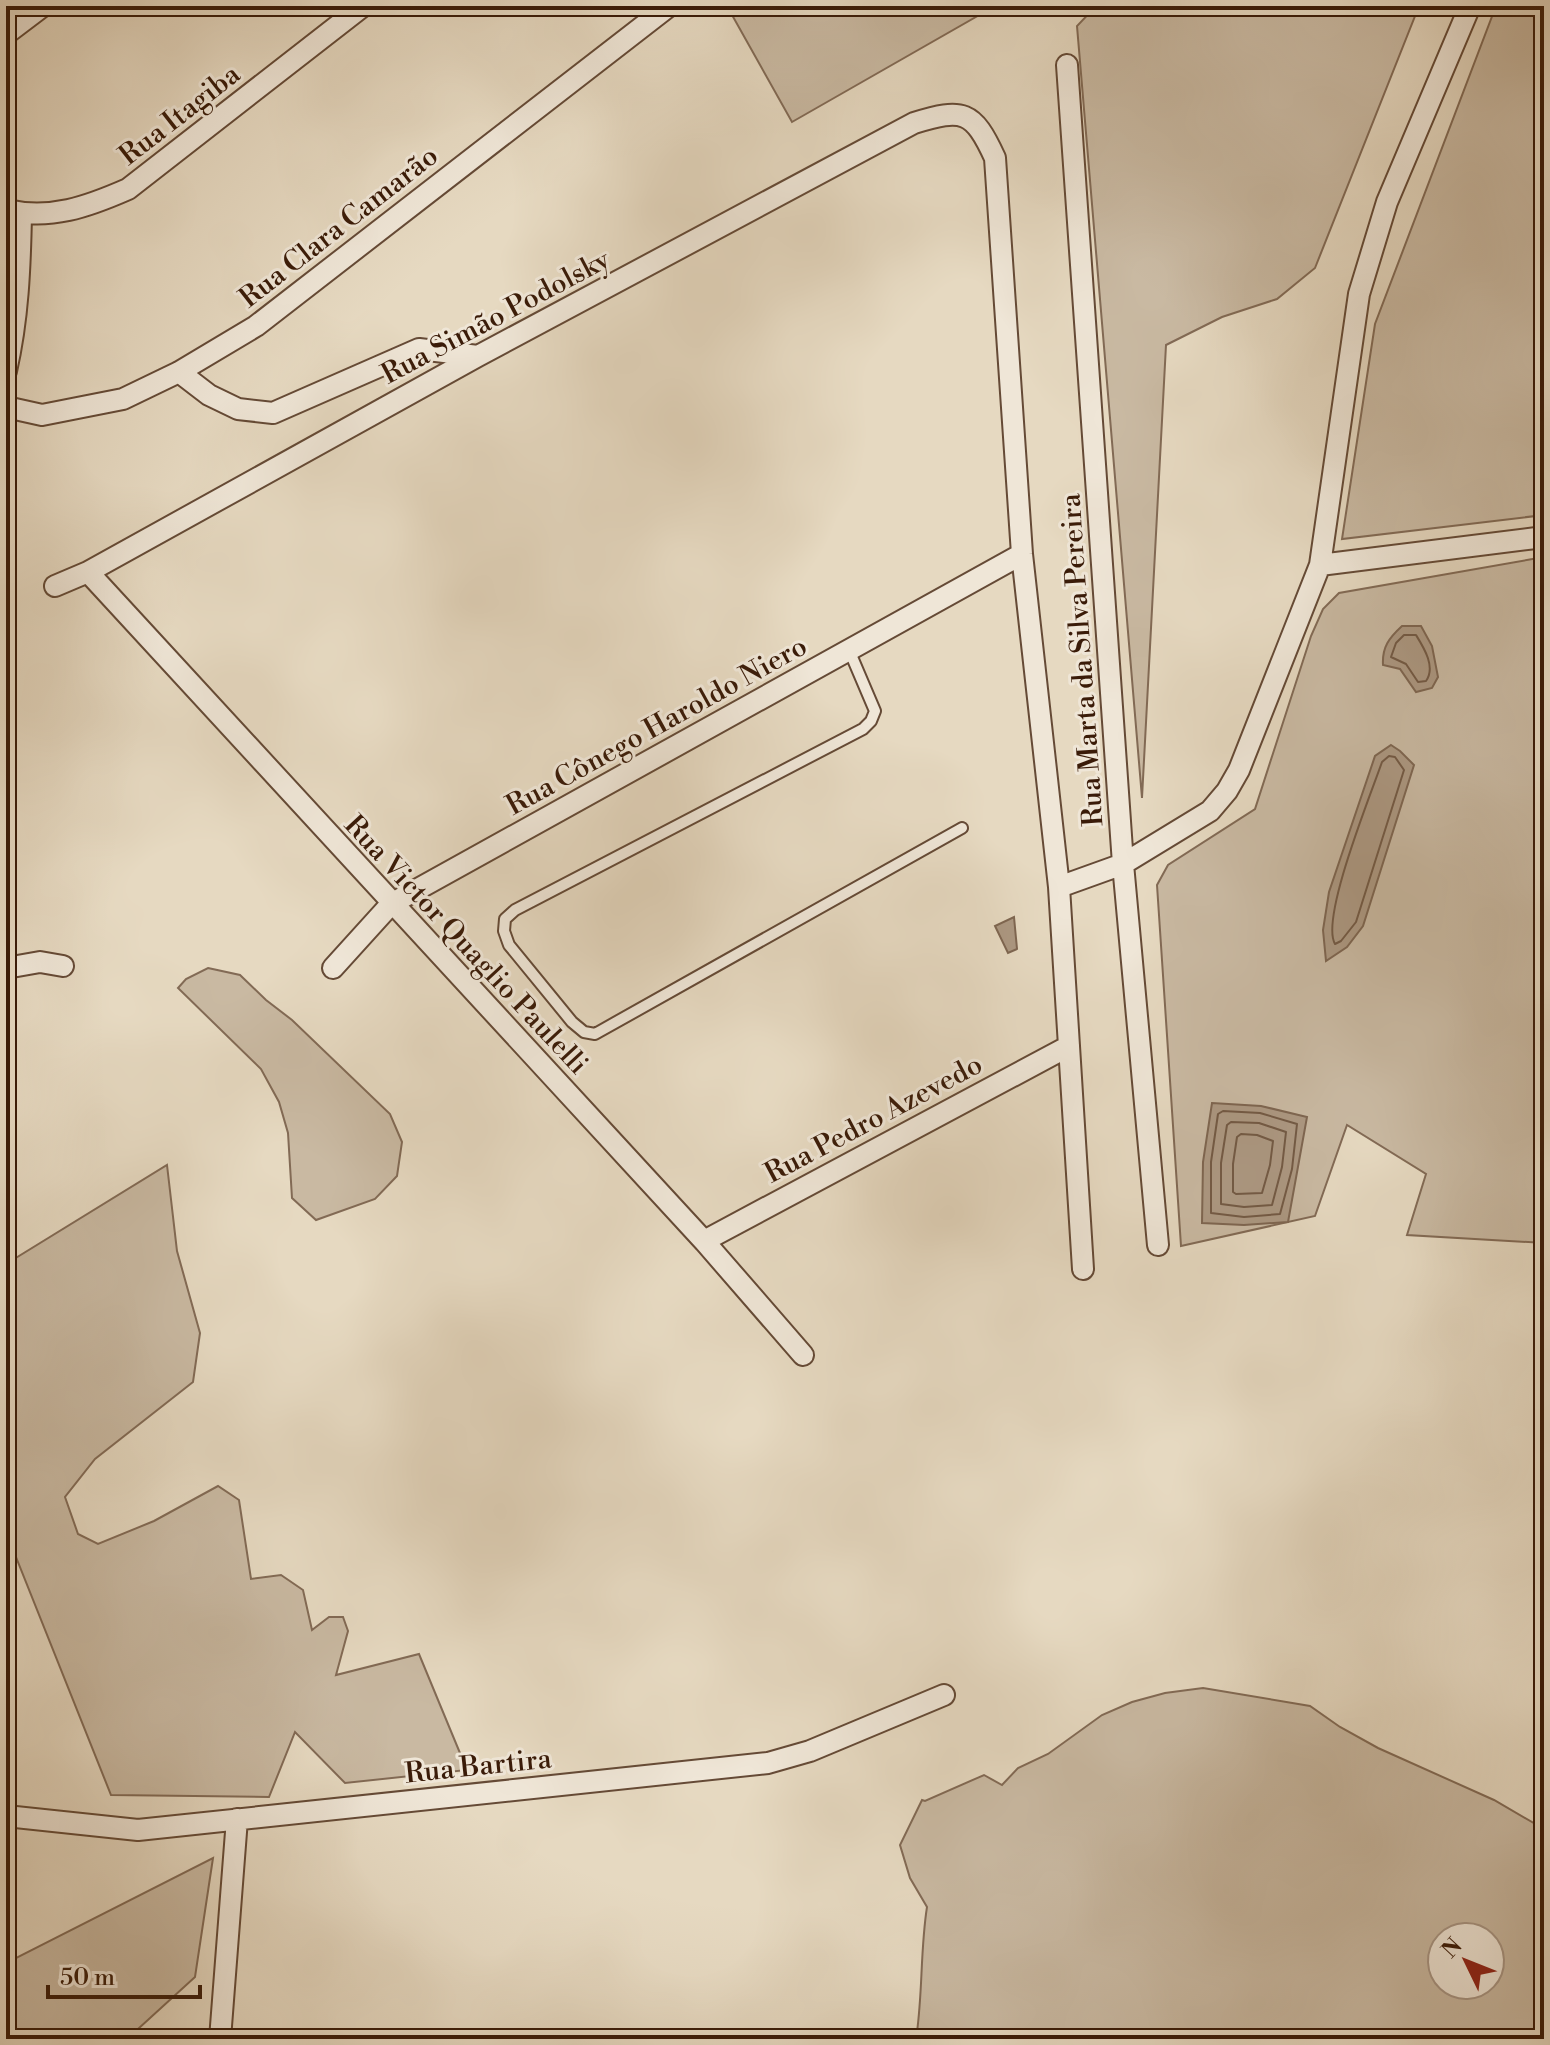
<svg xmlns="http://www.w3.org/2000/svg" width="1550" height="2045" font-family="'Libre Bodoni',serif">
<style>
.green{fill:#c9b9a2;stroke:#826a55;stroke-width:2;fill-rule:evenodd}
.water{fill:#ac9882;stroke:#7e6651;stroke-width:2}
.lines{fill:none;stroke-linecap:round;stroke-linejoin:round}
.shore{stroke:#735a45;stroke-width:2}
.service-casing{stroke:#654a36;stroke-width:14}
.minor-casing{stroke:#654a36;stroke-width:24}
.service{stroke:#efe6d7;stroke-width:10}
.minor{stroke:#efe6d7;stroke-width:20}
.labels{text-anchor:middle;stroke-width:6;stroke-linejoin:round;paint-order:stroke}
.street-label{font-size:28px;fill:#3a1b08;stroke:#efe6d7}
</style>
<rect width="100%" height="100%" fill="#e6d9c1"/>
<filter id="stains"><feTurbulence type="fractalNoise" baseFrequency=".0025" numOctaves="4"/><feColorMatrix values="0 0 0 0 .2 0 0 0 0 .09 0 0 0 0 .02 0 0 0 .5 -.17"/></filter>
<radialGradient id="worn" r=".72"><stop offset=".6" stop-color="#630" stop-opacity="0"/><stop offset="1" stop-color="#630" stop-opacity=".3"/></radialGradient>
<path class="green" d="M 727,6 L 995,6 L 792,122 Z
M 1096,6 L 1419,6 L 1315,268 L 1277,299 L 1222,317 L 1166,345 L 1142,798 L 1077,26 Z
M 1496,6 L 1544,6 L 1544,515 L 1342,539 L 1375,324 Z
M 1544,557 L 1544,1243 L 1407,1235 L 1426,1174 L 1347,1125 L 1315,1216 L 1181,1246 L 1157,885 L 1168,865 L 1255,809 L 1311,636 L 1323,609 L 1339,593 Z
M 208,968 L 240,975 L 266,1000 L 292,1020 L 390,1114 L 402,1142 L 397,1176 L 375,1199 L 316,1220 L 292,1198 L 288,1133 L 279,1102 L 261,1069 L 178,988 L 186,979 Z
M 167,1165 L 177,1251 L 200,1333 L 193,1382 L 95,1459 L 65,1497 L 78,1534 L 98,1544 L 154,1521 L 218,1486 L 239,1500 L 251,1579 L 281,1575 L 303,1590 L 312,1630 L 329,1617 L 343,1617 L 348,1631 L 336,1675 L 419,1654 L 467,1770 L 345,1783 L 295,1732 L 269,1797 L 111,1795 L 6,1532 L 6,1264 Z
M 1203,1688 L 1310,1706 L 1340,1727 L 1378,1748 L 1494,1800 L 1544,1829 L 1544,2039 L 916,2039 C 923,1995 920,1951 927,1907 L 910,1878 L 900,1845 L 922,1800 L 925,1801 L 984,1775 L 1002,1785 L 1018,1768 L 1048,1754 L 1102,1715 L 1132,1702 L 1165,1693 ZM 1490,1937 L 1490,1985 L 1442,1985 L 1442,1937 Z
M 213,1858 L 195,1977 L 127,2039 L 6,2039 L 6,1963 Z"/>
<path class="water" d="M 1402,626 L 1421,626 L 1432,646 L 1438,677 L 1432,688 L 1416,692 L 1400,669 L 1383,665 C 1382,647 1389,638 1402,626 Z
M 1391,745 L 1400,751 L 1414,765 L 1363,926 L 1347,947 L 1326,961 L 1323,930 L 1329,892 L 1375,756 Z
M 1014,917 L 1017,949 L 1008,953 L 995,926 Z
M 1212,1103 L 1261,1106 L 1307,1117 L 1288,1222 L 1244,1225 L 1202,1223 L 1203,1162 Z"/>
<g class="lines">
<path class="shore" d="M 1404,635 L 1416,635 C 1424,648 1436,667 1426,681 L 1418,682 L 1406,664 L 1391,657 L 1396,643 Z
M 1389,756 L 1395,757 L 1404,770 L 1356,922 L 1341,941 L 1335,944 C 1320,919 1371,794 1382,762 Z
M 1223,1111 L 1260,1113 L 1297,1124 L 1292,1169 L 1280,1214 L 1244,1217 L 1211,1213 L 1211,1162 L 1218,1114 Z
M 1231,1122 L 1259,1123 L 1286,1132 L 1282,1167 L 1272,1205 L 1244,1207 L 1221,1204 L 1221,1163 L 1227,1125 Z
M 1241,1134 L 1257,1135 L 1273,1141 L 1270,1165 L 1262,1193 L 1236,1194 L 1233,1192 L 1233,1164 L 1237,1137 Z"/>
<g class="service-casing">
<path id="service" d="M 849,650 L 875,711 L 871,721 L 863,729 L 515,910 L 505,919 L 504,931 L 509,945 L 572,1022 L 584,1032 L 595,1034 L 962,828"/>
</g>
<g class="minor-casing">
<path id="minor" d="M 6,34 L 43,6
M 1067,65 L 1123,864 L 1158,1245
M 6,210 C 51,220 87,207 128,189 L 363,6
M 6,371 C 18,319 20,267 21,214
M 179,372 L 209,395 L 238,409 L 273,413 L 419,349 L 478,356
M 6,407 L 42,415 L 123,399 L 179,372 L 256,326 L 669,6
M 1320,565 L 1544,537
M 88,572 L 704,1241 L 803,1355
M 55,586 L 88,572 L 478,356 L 914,123 C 963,108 973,110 995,158 L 1022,554 L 1059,887 L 1083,1269
M 1059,887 L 1123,864 L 1210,811 L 1227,791 L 1239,770 L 1320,565 L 1359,294 L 1387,202 L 1470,6
M 6,968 L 40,962 L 63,966
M 333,968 L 391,904 L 1022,554
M 704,1241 L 1069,1046
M 6,1816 L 138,1830 L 768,1763 L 810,1751 L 944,1695
M 220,2039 L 237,1819"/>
</g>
<use href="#service" class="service"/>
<use href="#minor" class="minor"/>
</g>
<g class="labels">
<g class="street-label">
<text transform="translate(179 114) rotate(-38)" y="10">Rua Itagiba</text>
<text transform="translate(338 226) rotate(-38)" y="10">Rua Clara Camarão</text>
<text transform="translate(495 316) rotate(-28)" y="10">Rua Simão Podolsky</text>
<text transform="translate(1081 660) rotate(-94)" y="10">Rua Marta da Silva Pereira</text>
<text transform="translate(656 725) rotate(-29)" y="10">Rua Cônego Haroldo Niero</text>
<text transform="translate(467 944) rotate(47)" y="10">Rua Victor Quaglio Paulelli</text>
<text transform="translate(873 1118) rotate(-28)" y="10">Rua Pedro Azevedo</text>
<text transform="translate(478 1765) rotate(-6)" y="10">Rua Bartira</text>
</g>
</g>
<rect width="1550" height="2045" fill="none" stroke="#e6d9c1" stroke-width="32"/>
<rect x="8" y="8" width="1534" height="2029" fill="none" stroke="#3a1b08" stroke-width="4"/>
<rect x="16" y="16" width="1518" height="2013" fill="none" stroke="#3a1b08" stroke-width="2"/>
<g transform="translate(1466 1961) rotate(313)"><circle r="38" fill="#efe6d7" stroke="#a79584" stroke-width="2"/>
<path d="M0-6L14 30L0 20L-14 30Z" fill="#8f2418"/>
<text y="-12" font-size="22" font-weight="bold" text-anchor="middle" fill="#3a1b08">N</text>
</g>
<path d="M48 1985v12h152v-12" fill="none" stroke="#3a1b08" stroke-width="4"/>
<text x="60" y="1985" font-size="24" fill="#3a1b08" stroke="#efe6d7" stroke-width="6" paint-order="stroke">50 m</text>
<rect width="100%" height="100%" filter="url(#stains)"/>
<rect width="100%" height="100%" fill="url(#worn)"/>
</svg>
